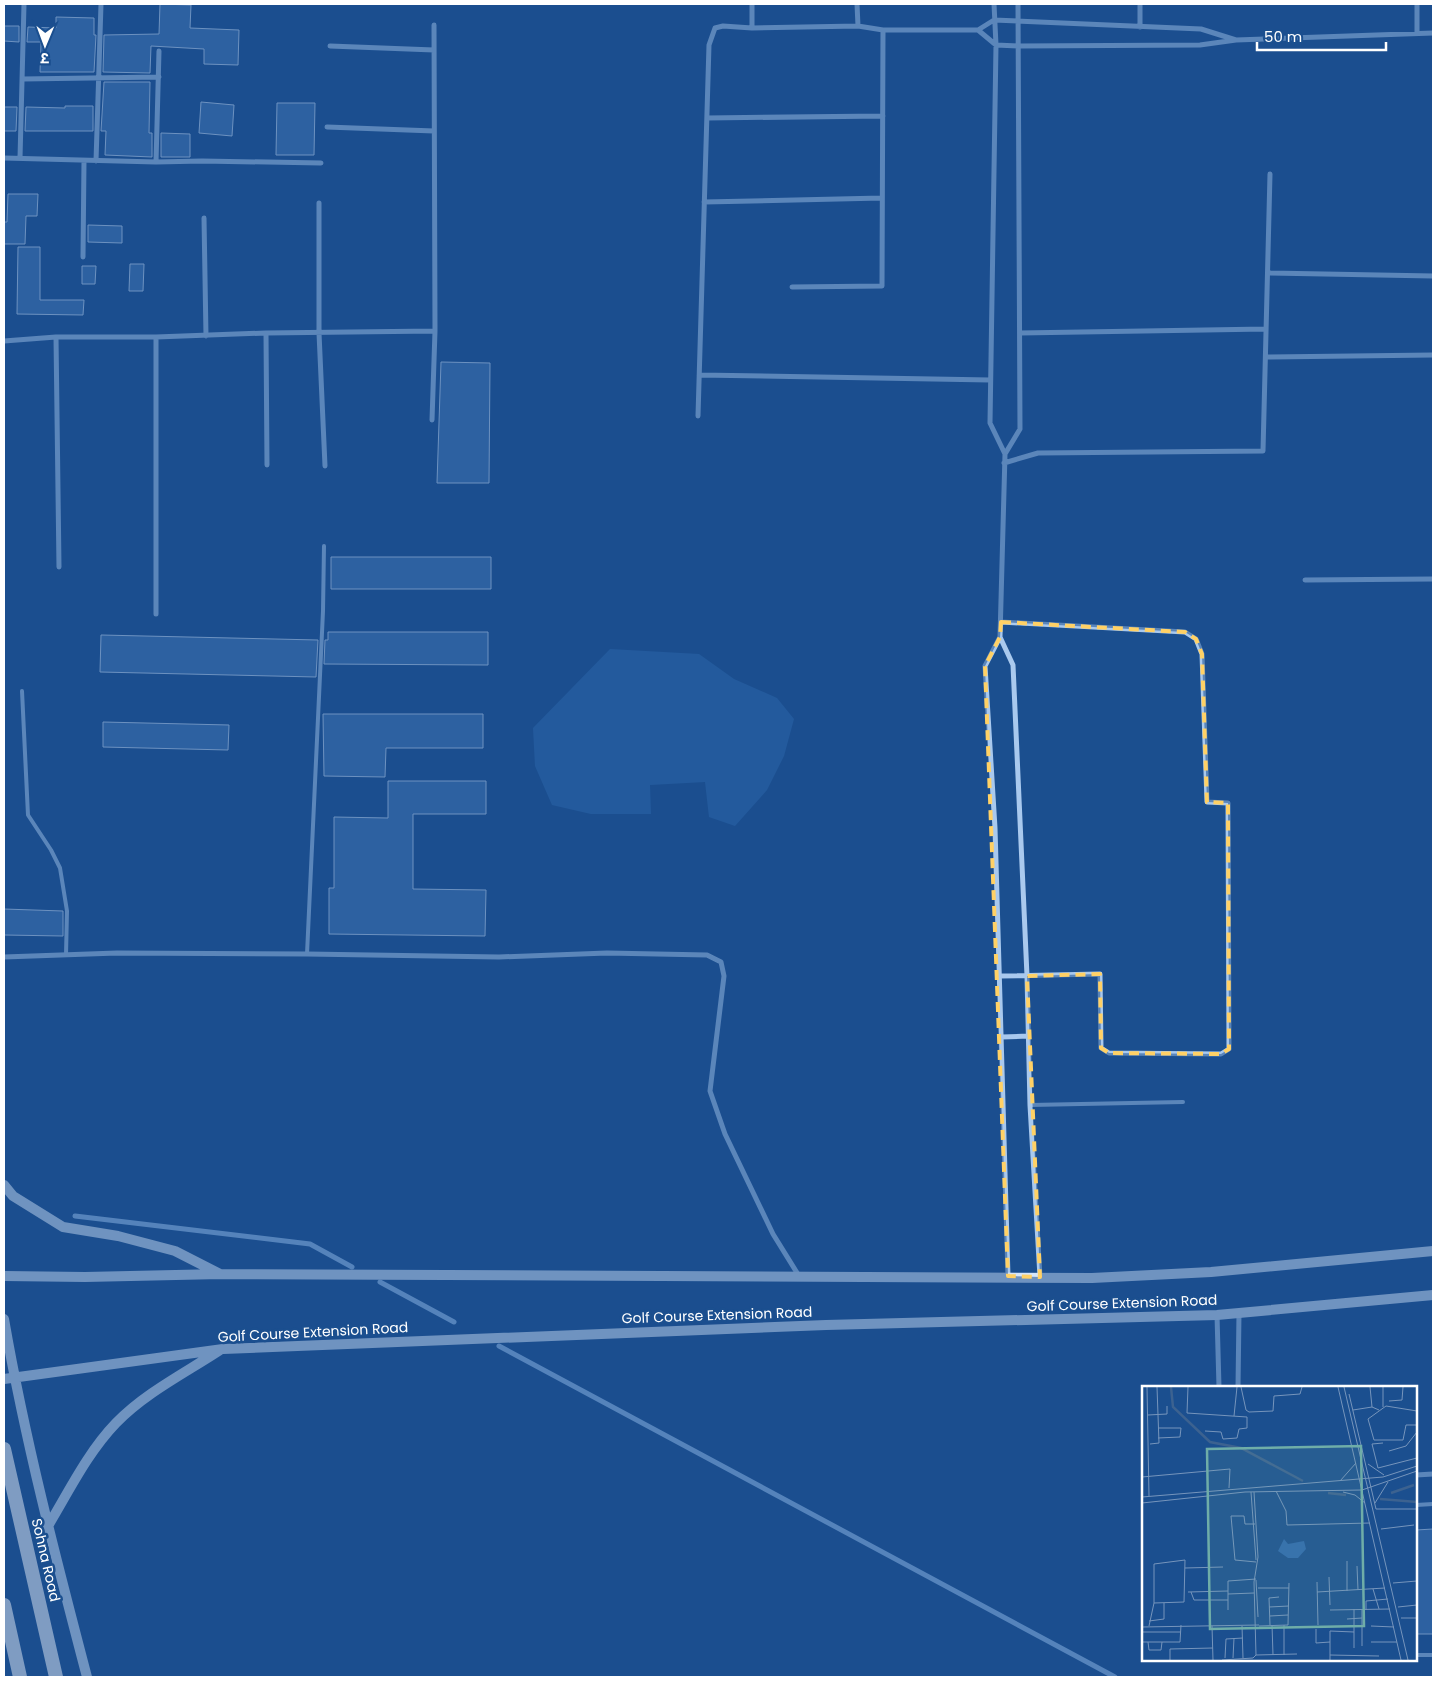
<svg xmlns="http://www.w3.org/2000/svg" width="1437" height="1681" font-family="Poppins,'Noto Sans Devanagari',sans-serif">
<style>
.green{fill:#2e69ad}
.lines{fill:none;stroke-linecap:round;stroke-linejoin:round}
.stream{stroke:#9cc4f0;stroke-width:5}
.building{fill:#4478b7;stroke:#cfe3fa}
.service{stroke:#a9c9ee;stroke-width:4}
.minor{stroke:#a9c9ee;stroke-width:5}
.secondary{stroke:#d6e6fa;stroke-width:10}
.trunk{stroke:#f8faff;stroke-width:14}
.marked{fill:none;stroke:#ffd166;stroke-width:4;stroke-dasharray:10 6;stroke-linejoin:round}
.labels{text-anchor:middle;stroke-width:5;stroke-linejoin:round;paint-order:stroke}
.street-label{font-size:14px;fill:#fff;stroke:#1b4f8f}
.inset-river{fill:none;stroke:#3c6290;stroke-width:2.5}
.inset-road{fill:none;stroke:#7695bc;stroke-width:1}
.view{fill:#6fada8;fill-opacity:0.15;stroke:#6fada8;stroke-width:2.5}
.inset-edge{fill:none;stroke:#fff;stroke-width:2.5}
</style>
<rect width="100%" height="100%" fill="#1b4f8f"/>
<path class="green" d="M 610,649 L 699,654 L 734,679 L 777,698 L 794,719 L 784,756 L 767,790 L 735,826 L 709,817 L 705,782 L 650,785 L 651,814 L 591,814 L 552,805 L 535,766 L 533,728 Z"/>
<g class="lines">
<path class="stream" d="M 75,1216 L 310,1244 L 352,1267
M 380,1282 L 454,1322
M 499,1346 L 1115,1677"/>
</g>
<path class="building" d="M 160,4 L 191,5 L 190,28 L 239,30 L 238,65 L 204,64 L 204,49 L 151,46 L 150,73 L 103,72 L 104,35 L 159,34 Z
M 56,17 L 94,18 L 94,35 L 96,35 L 94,72 L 40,72 L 41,42 L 27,42 L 28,27 L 56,28 Z
M 4,26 L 19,26 L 19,42 L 4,41 Z
M 104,82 L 150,82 L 149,133 L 152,133 L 152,157 L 105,155 L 106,131 L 101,131 Z
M 201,102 L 234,105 L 232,136 L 199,133 Z
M 277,103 L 315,103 L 314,155 L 276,155 Z
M 65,106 L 93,106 L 93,131 L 25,131 L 26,107 L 65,108 Z
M 4,107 L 17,107 L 16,131 L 4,131 Z
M 161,133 L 190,134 L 190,157 L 161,157 Z
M 8,194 L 38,194 L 37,216 L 26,216 L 25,244 L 4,244 L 4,222 L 7,222 Z
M 88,225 L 122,226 L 122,243 L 88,242 Z
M 18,247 L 40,247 L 40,300 L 84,300 L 83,315 L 17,314 Z
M 130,264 L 144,264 L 143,291 L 129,291 Z
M 82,266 L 96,266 L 95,284 L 82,284 Z
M 441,362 L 490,363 L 489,483 L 437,483 Z
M 331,557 L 491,557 L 491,589 L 331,589 Z
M 328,632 L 488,632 L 488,665 L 324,664 L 325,640 L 328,640 Z
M 101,635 L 318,640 L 316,677 L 100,672 Z
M 323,714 L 483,714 L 483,748 L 386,748 L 385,777 L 324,776 Z
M 103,722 L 229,725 L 228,750 L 103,747 Z
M 388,781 L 486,781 L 486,814 L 413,814 L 413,889 L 486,890 L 485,936 L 329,934 L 329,888 L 334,888 L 334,817 L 388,818 Z
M 4,909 L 63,911 L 63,936 L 4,935 Z
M 1433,1529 L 1433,1634 L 1416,1634 L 1416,1530 Z"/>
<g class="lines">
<path class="service" d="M 22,691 L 28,815 L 51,850 L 60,868 L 67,911 L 66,955
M 307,954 L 323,611 L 324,546
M 1030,1105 L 1183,1102
M 1416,1505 L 1433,1504
M 1416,1655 L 1433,1655"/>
<path class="minor" d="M 752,4 L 752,28
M 857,4 L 858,26
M 994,4 L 996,45 L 990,423 L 1005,454 L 1000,637 L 1013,665 L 1027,976 L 1030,1105 L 1040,1277
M 1140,4 L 1140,27
M 978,30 L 996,45 L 1019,46 L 1200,45 L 1236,40 L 1433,33
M 1417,32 L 1417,4
M 330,46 L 434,50
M 23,79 L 159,77
M 707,118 L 883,116
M 327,127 L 434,131
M 4,158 L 156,162 L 202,161 L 321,163
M 20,158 L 24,4
M 96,161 L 101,4
M 156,162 L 159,51
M 704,202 L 882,198
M 319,203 L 319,333 L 325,466
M 204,218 L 206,336
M 83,257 L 84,161
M 1268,273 L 1433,276
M 792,287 L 882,286 L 883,30
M 266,333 L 267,465
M 1020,333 L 1266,329
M 56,337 L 59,567
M 156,337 L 156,614
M 4,341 L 56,337 L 156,337 L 266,333 L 435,331
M 1266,357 L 1433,355
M 699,375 L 990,380
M 698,416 L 709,45 L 715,28 L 723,26 L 752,28 L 858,26 L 883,30 L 978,30 L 994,20 L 1201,29 L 1236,40
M 432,420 L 435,331 L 434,25
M 1005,454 L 1020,429 L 1018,4
M 1004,463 L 1038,453 L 1263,451 L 1270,174
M 1305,580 L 1433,579
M 1000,637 L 985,666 L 995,828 L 1008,1276
M 4,957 L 117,953 L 307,954 L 499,957 L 607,953 L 707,955 L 721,962 L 724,976 L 710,1091 L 725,1134 L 773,1234 L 799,1276
M 1000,976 L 1100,974 L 1101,1048 L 1109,1053 L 1221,1054 L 1229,1049 L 1228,803 L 1207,802 L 1202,654 L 1196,639 L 1185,632 L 1001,622
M 1002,1037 L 1028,1036
M 1217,1315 L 1219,1387
M 1238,1387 L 1239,1313
M 1416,1475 L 1433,1474"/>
<path class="secondary" d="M 4,1185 L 13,1196 L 63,1227 L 118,1236 L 175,1251 L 220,1274
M 4,1276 L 85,1277 L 221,1274 L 1092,1278 L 1211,1272 L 1433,1251
M 4,1319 C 25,1440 56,1559 87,1677
M 4,1379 L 223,1349 L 826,1325 L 1217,1315 L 1433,1295
M 48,1526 C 69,1491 88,1452 116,1423 C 145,1393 185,1373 220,1350"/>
<path class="trunk" d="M 4,1449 L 56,1677
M 4,1605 L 20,1677"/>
</g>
<path d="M0 0H1437V1681H0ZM 1001,622 L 1185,632 L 1196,639 L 1202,654 L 1207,802 L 1228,803 L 1229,1049 L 1221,1054 L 1109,1053 L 1101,1048 L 1100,974 L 1027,976 L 1040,1277 L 1008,1276 L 985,666 L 1000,637 Z" fill="#1b4f8f" fill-opacity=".55" fill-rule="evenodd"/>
<path class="marked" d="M 1001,622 L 1185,632 L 1196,639 L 1202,654 L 1207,802 L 1228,803 L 1229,1049 L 1221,1054 L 1109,1053 L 1101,1048 L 1100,974 L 1027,976 L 1040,1277 L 1008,1276 L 985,666 L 1000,637 Z"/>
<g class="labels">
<g class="street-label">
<text transform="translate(1122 1303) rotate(-2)" y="5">Golf Course Extension Road</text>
<text transform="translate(717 1315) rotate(-2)" y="5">Golf Course Extension Road</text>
<text transform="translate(313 1332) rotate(-3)" y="5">Golf Course Extension Road</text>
<text transform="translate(46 1560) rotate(77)" y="5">Sohna Road</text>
</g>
</g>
<g transform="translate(1142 1386)">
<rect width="275" height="275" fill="#1b4f8f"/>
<path d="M 142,153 L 146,158 L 162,155 L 164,163 L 156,172 L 146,172 L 136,165 Z" fill="#2e69ad"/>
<path class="inset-river" d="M 29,1 L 31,21 L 68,56 L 99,62 L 161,95M 186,107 L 204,109M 249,107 L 272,99M 238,113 L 275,116"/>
<path class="inset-road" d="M 5,1 L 7,110M 46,1 L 45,27 L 105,31 L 105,42 L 97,43 L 95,52 L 81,53 L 79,46 L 63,45M 99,1 L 104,24 L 107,26 L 131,25 L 132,10 L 158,8 L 160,1M 196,1 L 259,274M 202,1 L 266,274M 228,1 L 230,21M 207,8 L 234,123M 247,15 L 260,14 L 261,1M 241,21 L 241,1M 211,24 L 230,21 L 237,24M 275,25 L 244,20 L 226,33 L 232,54 L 261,54 L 264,39 L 275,39M 6,29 L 25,28 L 25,20M 92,30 L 95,1M 16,42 L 39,42M 16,52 L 38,51 L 39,42M 241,57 L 230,58 L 236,82 L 275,72M 8,58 L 17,57 L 15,1M 247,65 L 264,60 L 275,46M 226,78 L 242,89M 0,91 L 88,83M 198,95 L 214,77M 87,102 L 88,83M 134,105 L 144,125 L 145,139 L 228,137M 109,106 L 114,174M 112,106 L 116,171 L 112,196 L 114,269M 201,106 L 213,109 L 223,117M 0,111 L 241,91 L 275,80M 0,117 L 103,106 L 220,104 L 275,85M 233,117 L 246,96M 234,123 L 275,123M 113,138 L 103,138 L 102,130 L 89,130 L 93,174 L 114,176M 239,143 L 272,139M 205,175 L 205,205M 215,180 L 216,204M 43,182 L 81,181M 187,191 L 188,219M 114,194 L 116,231M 175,196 L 176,239M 251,197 L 275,195M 116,202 L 147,202M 231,203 L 237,223M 46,206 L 86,205M 49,206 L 52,214 L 86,214M 175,206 L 243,202M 86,208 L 112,207M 127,221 L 147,220M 256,221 L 275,219M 86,224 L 86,195 L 114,193M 188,224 L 248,223M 220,224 L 220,260M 224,224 L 224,215 L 246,213M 128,230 L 146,229M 259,232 L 275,232M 205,233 L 220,232M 7,235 L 22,233 L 22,217M 128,239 L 127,212 L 137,211M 130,239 L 131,269M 142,239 L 142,269M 7,240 L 12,217 L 12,178 L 43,174 L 42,216 L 12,217M 70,240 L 71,274M 100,240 L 101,272M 117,240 L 146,239 L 147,197M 229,240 L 252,241M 0,241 L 117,239M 174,243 L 174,257 L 188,256M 0,246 L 39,246M 0,256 L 38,256 L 39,239M 6,256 L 7,264 L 19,264 L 20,256M 229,256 L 255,256M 212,262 L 212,223M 188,269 L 237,270M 83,272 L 84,253 L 101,252M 91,272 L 92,252M 28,274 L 28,263 L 71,262M 80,274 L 111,272 L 114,269 L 155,268M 188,274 L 188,245 L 212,246"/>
<path class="view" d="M 219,60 L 222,240 L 68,243 L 65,63 Z"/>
<rect width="275" height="275" class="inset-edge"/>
</g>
<rect width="1437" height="1681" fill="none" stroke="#ffffff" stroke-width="10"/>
<g transform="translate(45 45) rotate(181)" stroke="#1b4f8f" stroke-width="4" paint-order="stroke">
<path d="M0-4L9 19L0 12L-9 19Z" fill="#ffffff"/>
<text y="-8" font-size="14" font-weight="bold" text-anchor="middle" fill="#ffffff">उ</text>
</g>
<path d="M1257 42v8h129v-8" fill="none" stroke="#ffffff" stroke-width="2.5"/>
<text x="1264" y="42" font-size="15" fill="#ffffff" stroke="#1b4f8f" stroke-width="4" paint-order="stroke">50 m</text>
</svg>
